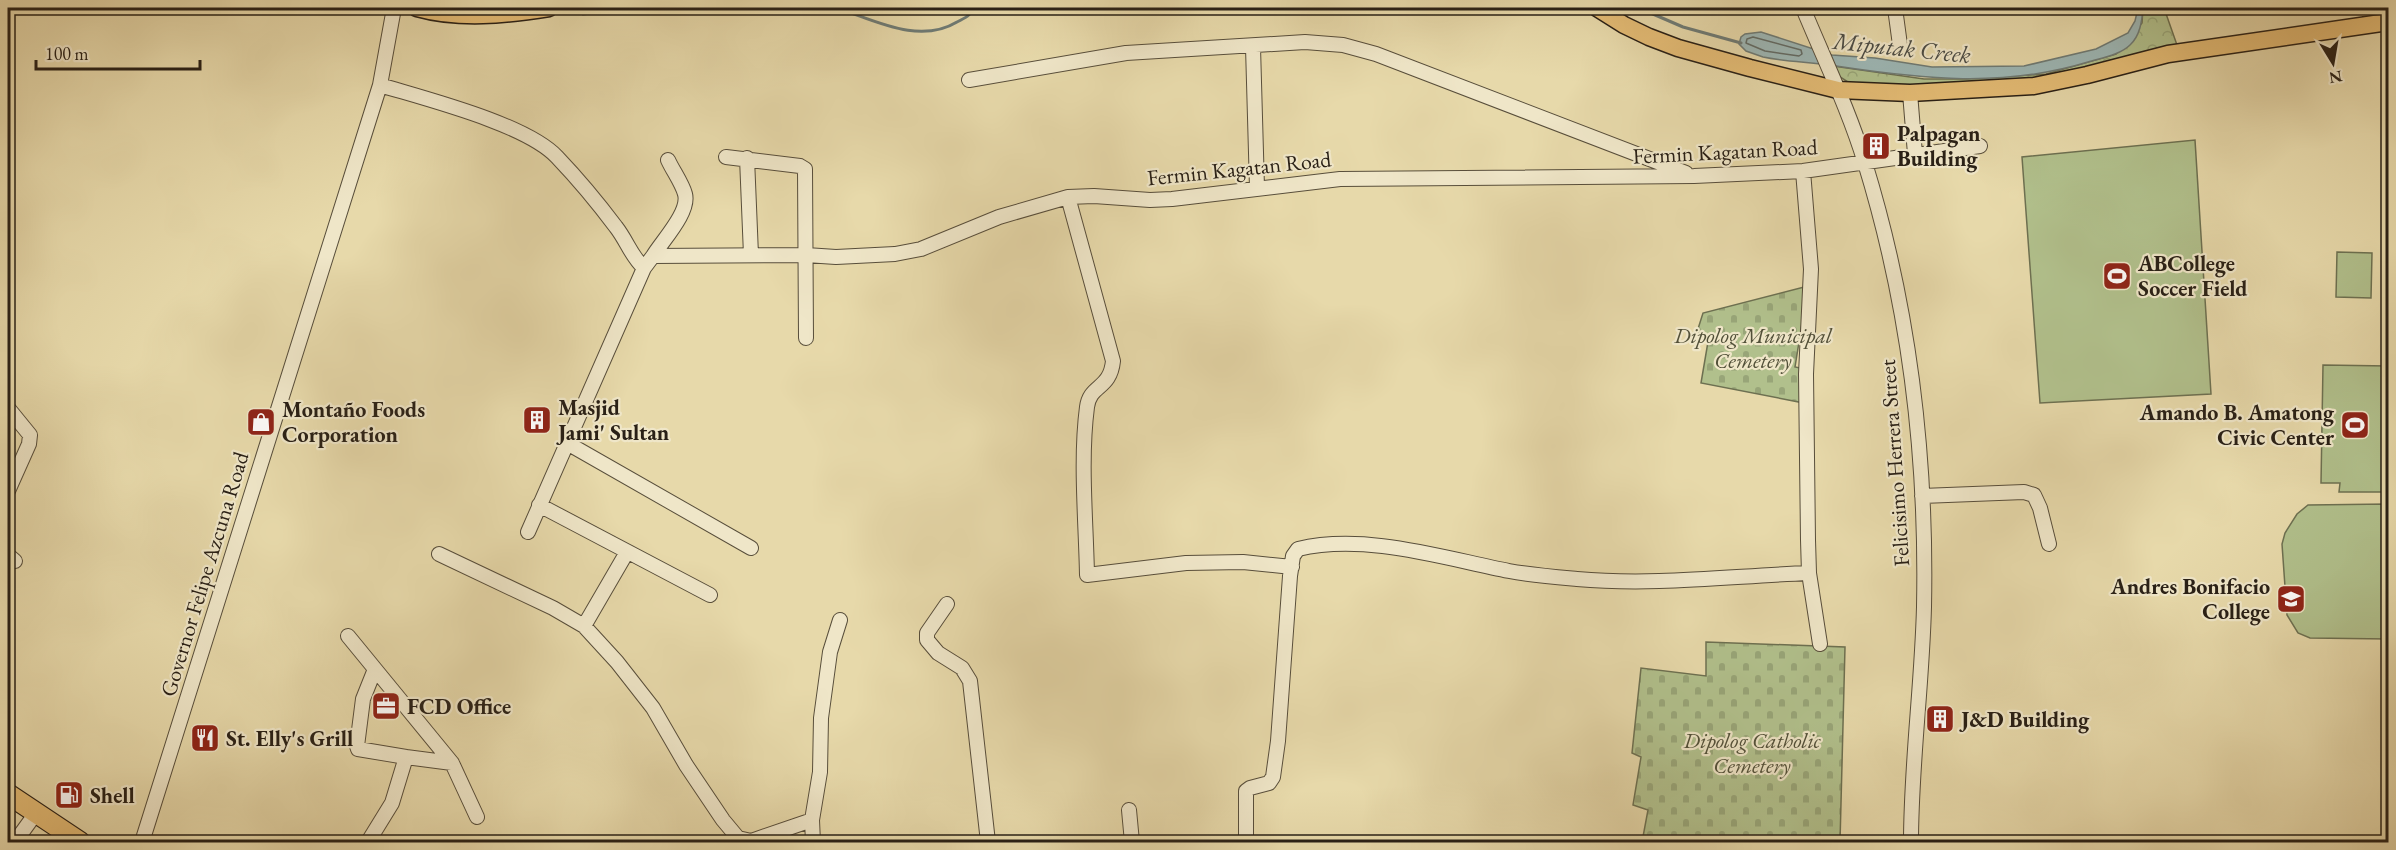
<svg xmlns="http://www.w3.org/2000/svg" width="2396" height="850" font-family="'EB Garamond',serif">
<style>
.green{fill:#b1c08c;stroke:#6d7051;stroke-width:1.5}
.forest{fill:url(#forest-crowns);stroke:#6d7051;stroke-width:1.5}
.cemetery{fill:url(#cemetery-stones);stroke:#6d7051;stroke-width:1.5}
.water{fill:#9db7b5;stroke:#6f7b75;stroke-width:1.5}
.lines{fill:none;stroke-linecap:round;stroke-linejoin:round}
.shore{stroke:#636c66;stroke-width:1.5}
.stream{stroke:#6f7b75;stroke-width:3}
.minor-casing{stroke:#584e3b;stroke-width:16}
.major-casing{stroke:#292016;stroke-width:19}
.highway-casing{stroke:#292016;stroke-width:22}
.minor{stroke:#efe6c8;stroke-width:14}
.major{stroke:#e4bc75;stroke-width:16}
.highway{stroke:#e4bc75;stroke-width:20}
.labels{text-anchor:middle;stroke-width:4.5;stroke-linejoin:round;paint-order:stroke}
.poi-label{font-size:22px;font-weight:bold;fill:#292016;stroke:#efe6c8;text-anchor:start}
.street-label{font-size:22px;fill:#292016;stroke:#efe6c8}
.park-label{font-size:22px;font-style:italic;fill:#525039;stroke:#efe6c8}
.water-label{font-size:24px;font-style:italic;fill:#4c4d46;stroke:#efe6c8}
</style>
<defs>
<pattern id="forest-crowns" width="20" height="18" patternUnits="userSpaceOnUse" patternTransform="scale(1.5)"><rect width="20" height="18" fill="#b1c08c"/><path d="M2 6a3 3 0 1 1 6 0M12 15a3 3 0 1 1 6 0" fill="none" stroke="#98a578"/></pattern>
<pattern id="cemetery-stones" width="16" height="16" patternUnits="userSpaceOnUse" patternTransform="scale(1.5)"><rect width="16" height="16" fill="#b1c08c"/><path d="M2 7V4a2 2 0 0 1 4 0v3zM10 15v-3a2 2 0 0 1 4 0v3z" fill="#98a578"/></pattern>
</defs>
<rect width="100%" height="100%" fill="#e7d9aa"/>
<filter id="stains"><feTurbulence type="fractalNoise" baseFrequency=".00333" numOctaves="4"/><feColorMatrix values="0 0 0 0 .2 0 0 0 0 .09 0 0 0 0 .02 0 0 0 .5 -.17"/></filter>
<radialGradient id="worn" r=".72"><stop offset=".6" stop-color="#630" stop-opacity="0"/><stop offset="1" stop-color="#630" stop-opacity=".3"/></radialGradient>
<path class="green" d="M 2195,140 L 2211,394 L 2040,403 L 2022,157 Z
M 2337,252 L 2372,253 L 2371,298 L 2336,297 Z
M 2323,365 L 2388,366 L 2388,492 L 2339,492 L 2340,483 L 2321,483 Z
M 2388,504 L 2388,639 L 2310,638 L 2298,633 L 2287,615 L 2282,544 L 2285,533 L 2297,514 L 2308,505 Z"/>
<path class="forest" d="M 2143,8 L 2164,8 L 2177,45 L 2048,80 L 1936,85 L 1851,84 L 1837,75 L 1833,66 L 1924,79 L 1967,79 L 2046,74 L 2116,54 L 2142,23 Z"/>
<path class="cemetery" d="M 1808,286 L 1795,367 L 1805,369 L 1804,403 L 1701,383 L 1709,336 L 1697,332 L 1703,313 Z
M 1706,642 L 1845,647 L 1840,842 L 1642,842 L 1648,810 L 1633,805 L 1641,757 L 1632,753 L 1641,668 L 1706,676 Z"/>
<path class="water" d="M 2138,8 L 2143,8 C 2142,21 2140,36 2130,45 C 2120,55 2101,58 2088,62 C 2003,88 1922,79 1836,66 C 1812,62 1787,62 1763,57 L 1746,51 L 1739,44 L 1741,37 L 1745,34 L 1761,32 L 1832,55 L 1875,58 L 1932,67 L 2024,66 L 2096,49 L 2128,33 L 2135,21 Z"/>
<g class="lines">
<path class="shore" d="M 1753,37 L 1801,50 L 1802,54 L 1799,56 L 1765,51 L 1746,43 L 1747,39 Z"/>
<path class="stream" d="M 837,8 C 874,20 919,45 957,22 C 965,18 971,15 975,8
M 1639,8 L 1683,27 L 1741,43
M 583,14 L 631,8"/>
<g class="minor-casing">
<path id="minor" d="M 1803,8 C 1824,59 1849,110 1865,163 C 1909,306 1927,459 1924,607 C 1922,686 1911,764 1911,842
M 1895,8 L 1900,45
M 1253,47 L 1257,188
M 969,80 L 1126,53 L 1305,42 L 1343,45 L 1376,54 L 1686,173
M 380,85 C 426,99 526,124 557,157 C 578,179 598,203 616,227 C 627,241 631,256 644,268
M 1910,93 L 1915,154
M 726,157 L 800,166 L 805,169 L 806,338
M 747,158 L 751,255
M 1803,171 L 1811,269 L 1806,374 L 1808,540 L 1809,573 L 1820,644
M 1068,197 L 1113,361 C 1110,390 1090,384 1087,407 C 1080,460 1086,521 1087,575 L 1186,563 L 1243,562 L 1292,567
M 653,256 C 662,241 690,212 685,194 C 682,183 673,171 668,160
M 8,408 L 30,435 L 29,444 L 8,491
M 567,443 L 751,548
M 1922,496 L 2024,492 L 2034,495 L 2040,508 L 2049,544
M 539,505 L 710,595
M 528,532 L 644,268 L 653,256 L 806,255 L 836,257 L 895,254 L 921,249 L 999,217 L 1068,197 L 1094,196 L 1150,200 L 1172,199 L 1340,179 L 1694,176 L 1803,171 L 1980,146
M 439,554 L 553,608 L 584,626 L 617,662 L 653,708 L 686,765 L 723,820 L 738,838 L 751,841 L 812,820
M 8,555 L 15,561
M 947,604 L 927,633 L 927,640 L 938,653 L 962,668 L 970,681 L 988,842
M 584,626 L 627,552
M 348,636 L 452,763 L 477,817
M 375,669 L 363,699 L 357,746 L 358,749 L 406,757
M 1129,810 L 1132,842
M 15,842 L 36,813
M 142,842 L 380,85 L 394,8
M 368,842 L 392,803 L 406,757 L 452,763
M 813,842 L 812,820 L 820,772 L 821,718 L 830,652 L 840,620
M 1246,842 L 1246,791 L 1250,788 L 1269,783 L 1273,777 L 1278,741 L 1290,576 L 1293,556 L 1298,549 C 1365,533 1443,558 1509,571 C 1531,575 1555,577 1577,579 C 1654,586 1732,576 1809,573"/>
</g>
<g class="major-casing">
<path id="major" d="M 417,8 C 460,20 506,15 549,8
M 1597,8 L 1624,25 L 1649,37 L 1678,48 L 1750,68 L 1838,90 L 1910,93 L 2034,86 L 2087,75 L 2168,54 L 2388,22"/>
</g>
<g class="highway-casing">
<path id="highway" d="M 8,794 L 80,842"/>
</g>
<use href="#minor" class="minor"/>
<use href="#major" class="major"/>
<use href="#highway" class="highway"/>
</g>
<defs>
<g id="building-square" transform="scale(1.5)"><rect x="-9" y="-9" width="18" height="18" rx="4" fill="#8f2418" stroke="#efe6c8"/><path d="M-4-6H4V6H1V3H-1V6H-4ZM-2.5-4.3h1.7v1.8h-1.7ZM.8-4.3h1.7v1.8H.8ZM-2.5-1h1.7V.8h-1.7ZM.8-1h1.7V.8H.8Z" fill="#fff"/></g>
<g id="stadium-square" transform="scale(1.5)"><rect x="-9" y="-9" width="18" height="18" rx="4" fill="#8f2418" stroke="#efe6c8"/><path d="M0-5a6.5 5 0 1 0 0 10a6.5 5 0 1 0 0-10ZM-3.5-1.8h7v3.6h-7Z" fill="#fff"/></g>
<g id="shop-square" transform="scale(1.5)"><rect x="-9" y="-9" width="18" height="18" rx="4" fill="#8f2418" stroke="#efe6c8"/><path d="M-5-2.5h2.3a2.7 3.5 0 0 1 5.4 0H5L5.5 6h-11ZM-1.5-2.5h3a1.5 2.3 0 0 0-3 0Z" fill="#fff"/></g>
<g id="university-square" transform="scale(1.5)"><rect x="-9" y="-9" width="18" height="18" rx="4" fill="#8f2418" stroke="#efe6c8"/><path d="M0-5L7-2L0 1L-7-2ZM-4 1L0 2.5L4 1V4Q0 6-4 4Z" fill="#fff"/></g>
<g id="office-square" transform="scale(1.5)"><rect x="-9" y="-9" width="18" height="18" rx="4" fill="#8f2418" stroke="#efe6c8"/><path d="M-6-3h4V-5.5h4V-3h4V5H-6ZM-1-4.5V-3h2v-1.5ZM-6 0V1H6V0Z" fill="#fff"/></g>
<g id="restaurant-square" transform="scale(1.5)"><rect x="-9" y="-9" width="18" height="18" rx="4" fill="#8f2418" stroke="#efe6c8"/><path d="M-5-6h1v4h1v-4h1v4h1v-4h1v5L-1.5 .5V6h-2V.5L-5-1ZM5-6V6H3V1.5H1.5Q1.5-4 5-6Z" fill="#fff"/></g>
<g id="fuel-square" transform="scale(1.5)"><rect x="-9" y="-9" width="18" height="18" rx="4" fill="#8f2418" stroke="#efe6c8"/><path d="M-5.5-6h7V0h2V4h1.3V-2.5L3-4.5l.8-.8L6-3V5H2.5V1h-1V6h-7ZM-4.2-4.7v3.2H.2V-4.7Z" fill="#fff"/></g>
</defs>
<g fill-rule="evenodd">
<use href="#building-square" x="1876" y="146"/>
<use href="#stadium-square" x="2117" y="276"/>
<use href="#building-square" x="537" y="420"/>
<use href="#shop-square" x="261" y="422"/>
<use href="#stadium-square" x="2355" y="425"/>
<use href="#university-square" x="2291" y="599"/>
<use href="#office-square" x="386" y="706"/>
<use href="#building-square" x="1940" y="719"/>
<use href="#restaurant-square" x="205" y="738"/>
<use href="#fuel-square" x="69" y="795"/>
</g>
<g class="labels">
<g class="poi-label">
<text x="1897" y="141">Palpagan<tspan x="1897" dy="25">Building</tspan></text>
<text x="2138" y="271">ABCollege<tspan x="2138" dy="25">Soccer Field</tspan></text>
<text x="558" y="415">Masjid<tspan x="558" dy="25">Jami' Sultan</tspan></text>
<text x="282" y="417">Montaño Foods<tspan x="282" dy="25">Corporation</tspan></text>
<text x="2334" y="420" text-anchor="end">Amando B. Amatong<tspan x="2334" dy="25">Civic Center</tspan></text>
<text x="2270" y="594" text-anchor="end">Andres Bonifacio<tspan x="2270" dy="25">College</tspan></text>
<text x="407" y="714">FCD Office</text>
<text x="1961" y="727">J&amp;D Building</text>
<text x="226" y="746">St. Elly's Grill</text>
<text x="90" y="803">Shell</text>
</g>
<g class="street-label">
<text transform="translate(1725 151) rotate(-3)" y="8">Fermin Kagatan Road</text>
<text transform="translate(1239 168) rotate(-6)" y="8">Fermin Kagatan Road</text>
<text transform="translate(1894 463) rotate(-94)" y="8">Felicisimo Herrera Street</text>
<text transform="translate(204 574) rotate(-73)" y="8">Governor Felipe Azcuna Road</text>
</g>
<g class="park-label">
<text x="1753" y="343">Dipolog Municipal<tspan x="1753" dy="25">Cemetery</tspan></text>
<text x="1752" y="748">Dipolog Catholic<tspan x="1752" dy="25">Cemetery</tspan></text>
</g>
<g class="water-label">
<text transform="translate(1902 48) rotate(6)" y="8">Miputak Creek</text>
</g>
</g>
<rect width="2396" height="850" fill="none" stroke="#e7d9aa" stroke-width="30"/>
<rect x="9" y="9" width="2378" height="832" fill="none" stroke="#292016" stroke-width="3"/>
<rect x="15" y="15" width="2366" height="820" fill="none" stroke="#292016" stroke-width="1.5"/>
<g transform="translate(2333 63) rotate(169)" stroke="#efe6c8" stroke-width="4.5" paint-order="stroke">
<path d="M0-4.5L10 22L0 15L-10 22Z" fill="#292016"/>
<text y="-9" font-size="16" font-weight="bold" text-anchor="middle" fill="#292016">N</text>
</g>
<path d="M36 60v9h164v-9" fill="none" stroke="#292016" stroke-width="3"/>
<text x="45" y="60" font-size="18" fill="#292016" stroke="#efe6c8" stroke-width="4.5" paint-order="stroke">100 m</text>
<rect width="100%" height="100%" filter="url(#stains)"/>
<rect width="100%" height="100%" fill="url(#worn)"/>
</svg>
